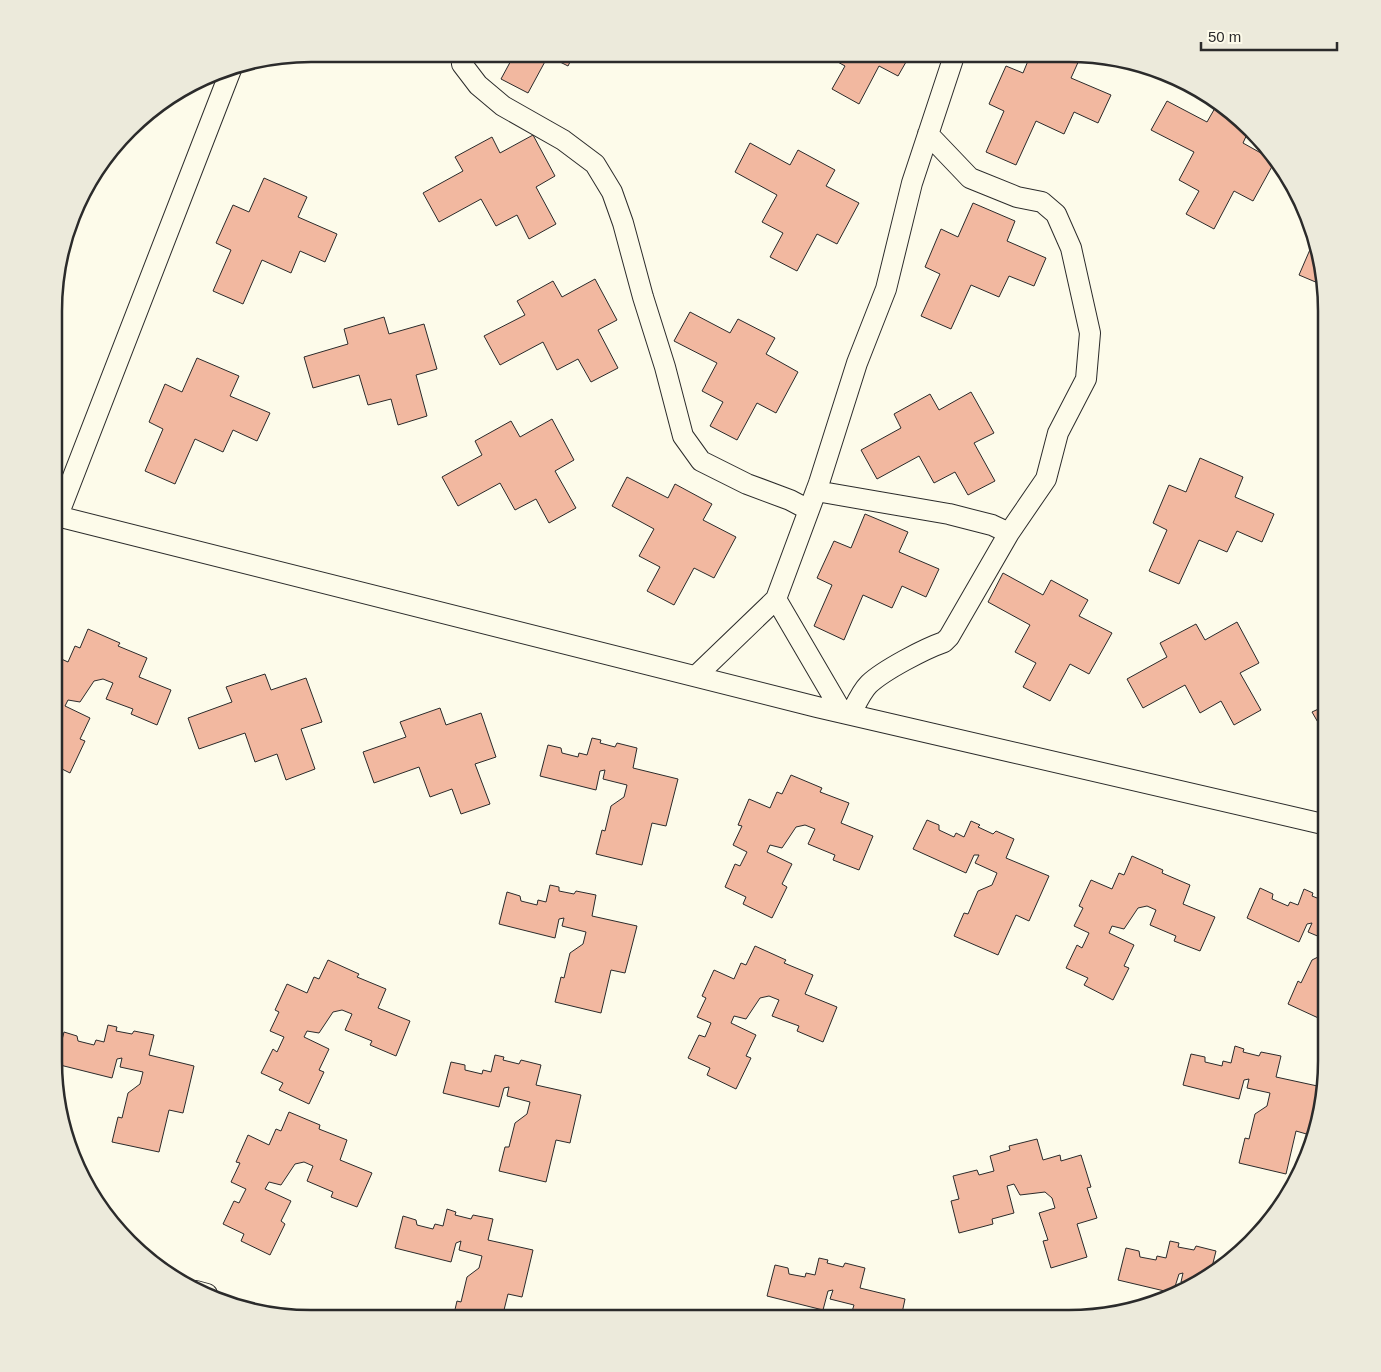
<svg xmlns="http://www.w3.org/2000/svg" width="1381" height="1372" font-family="Arial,sans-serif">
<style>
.building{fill:#f2b8a0;stroke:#2b2b2b}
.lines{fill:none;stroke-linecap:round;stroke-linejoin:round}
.minor-casing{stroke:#2b2b2b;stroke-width:22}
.minor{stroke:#fdfbea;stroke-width:20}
.rim{fill:none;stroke:#2b2b2b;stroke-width:2.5}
</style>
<rect width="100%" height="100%" fill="#fdfbea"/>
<path class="building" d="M 512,54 L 574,54 L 568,66 L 548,56 L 528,93 L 501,79 L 514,55 Z
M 825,55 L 910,55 L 898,76 L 879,66 L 859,104 L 832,89 L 845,66 Z
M 1030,56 L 1075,56 L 1080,58 L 1071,78 L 1111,95 L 1098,123 L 1074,112 L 1064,134 L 1036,121 L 1016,165 L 986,152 L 1004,111 L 989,104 L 1006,66 L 1023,73 Z
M 1167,101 L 1207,122 L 1215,108 L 1229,115 L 1248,132 L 1243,143 L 1275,161 L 1253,201 L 1234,191 L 1214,229 L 1186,214 L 1199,191 L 1179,180 L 1194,152 L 1151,130 Z
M 533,135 L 555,176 L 536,187 L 556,224 L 529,239 L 517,215 L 496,226 L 481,199 L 439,222 L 423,193 L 463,171 L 455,157 L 492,137 L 500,153 Z
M 750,143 L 790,165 L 798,150 L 835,170 L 826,186 L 859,203 L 837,244 L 817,234 L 797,271 L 770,257 L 783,233 L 762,222 L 777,195 L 735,172 Z
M 264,178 L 307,197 L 298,217 L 337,234 L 325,262 L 300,251 L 291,273 L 262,260 L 243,304 L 213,291 L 231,250 L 216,243 L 233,205 L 249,212 Z
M 973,203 L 1015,221 L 1007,241 L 1046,258 L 1034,286 L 1009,276 L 999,297 L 971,285 L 951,329 L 921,316 L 940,274 L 925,267 L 941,229 L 958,237 Z
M 1307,216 L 1313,229 L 1314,231 L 1303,226 Z
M 1315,238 L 1325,286 L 1299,275 Z
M 595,279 L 617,320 L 598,330 L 618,368 L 591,382 L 578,359 L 557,370 L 543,342 L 500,365 L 484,336 L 525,315 L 517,301 L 553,281 L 562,297 Z
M 690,312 L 730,333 L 738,319 L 775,338 L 766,354 L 798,372 L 776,413 L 757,403 L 737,440 L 710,426 L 723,402 L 702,391 L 717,363 L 674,341 Z
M 384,317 L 389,334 L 424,324 L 437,369 L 416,375 L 427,416 L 398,425 L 391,399 L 368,405 L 359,375 L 313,388 L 304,357 L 348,344 L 344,329 Z
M 197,358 L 239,376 L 230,396 L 270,413 L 257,441 L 233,430 L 223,452 L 195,439 L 175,484 L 145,471 L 163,429 L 149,422 L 165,384 L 182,392 Z
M 971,392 L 994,433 L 974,443 L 995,481 L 968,495 L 955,472 L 934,483 L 919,456 L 877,479 L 861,450 L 901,428 L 894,414 L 930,394 L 939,410 Z
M 552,419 L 574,460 L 555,471 L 576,508 L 549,523 L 536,499 L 515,510 L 500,483 L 458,506 L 442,477 L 482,455 L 475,441 L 511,421 L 520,437 Z
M 1200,458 L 1243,477 L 1235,497 L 1274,514 L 1262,542 L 1237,531 L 1227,552 L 1199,540 L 1179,584 L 1149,571 L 1167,530 L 1153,523 L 1169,485 L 1186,492 Z
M 627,477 L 668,498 L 675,484 L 712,504 L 703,520 L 736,537 L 714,578 L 694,568 L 674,605 L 647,591 L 660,567 L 639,556 L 654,529 L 612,506 Z
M 865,514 L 908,532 L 899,552 L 939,569 L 926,597 L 902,586 L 892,608 L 863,595 L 844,640 L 814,626 L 832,585 L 817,578 L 834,541 L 851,548 Z
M 1003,573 L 1043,595 L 1051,580 L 1088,600 L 1079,616 L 1112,633 L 1089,674 L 1070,664 L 1050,701 L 1023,687 L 1036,663 L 1015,652 L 1030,625 L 988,602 Z
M 1237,622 L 1259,663 L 1240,673 L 1261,710 L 1234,725 L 1221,701 L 1200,713 L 1185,685 L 1143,708 L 1127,679 L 1167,657 L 1160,643 L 1196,624 L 1205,640 Z
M 88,629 L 120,643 L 118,646 L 147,658 L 139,677 L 171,690 L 157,725 L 131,714 L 133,709 L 106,699 L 113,683 L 103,679 L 94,681 L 80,702 L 68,700 L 65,706 L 90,718 L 80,739 L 85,741 L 70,773 L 56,766 L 57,657 L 68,662 L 75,646 L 80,648 Z
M 265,674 L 271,690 L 306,678 L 322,722 L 301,729 L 315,769 L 286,780 L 277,754 L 255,762 L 245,733 L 199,749 L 188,718 L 232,702 L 226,687 Z
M 1327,705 L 1327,738 L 1312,712 Z
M 440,708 L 446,725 L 481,713 L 496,757 L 475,764 L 490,804 L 461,814 L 452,789 L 430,797 L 419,767 L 374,783 L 363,752 L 406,737 L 400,722 Z
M 592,738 L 601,740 L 600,743 L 615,747 L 617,743 L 637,748 L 633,768 L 678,779 L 666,826 L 652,823 L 642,865 L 596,854 L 602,830 L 605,831 L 611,806 L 624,797 L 627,785 L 603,779 L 605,770 L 600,771 L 596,790 L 540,776 L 548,745 L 561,748 L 562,753 L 578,757 L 579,753 L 587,755 Z
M 791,775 L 822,788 L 820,792 L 849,803 L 841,823 L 873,836 L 859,870 L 833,860 L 835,855 L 808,844 L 815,829 L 805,825 L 796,827 L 782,848 L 770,845 L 767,852 L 792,864 L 782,884 L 787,887 L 772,918 L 743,904 L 746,897 L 725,887 L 735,864 L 740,866 L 747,852 L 733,845 L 742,826 L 738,825 L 749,799 L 770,808 L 777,792 L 782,794 Z
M 927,820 L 939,825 L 939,830 L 954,837 L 956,833 L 964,837 L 971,821 L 980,825 L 978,827 L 993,834 L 996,831 L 1014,839 L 1006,858 L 1049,876 L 1029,921 L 1016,915 L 998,955 L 954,936 L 964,913 L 968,914 L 978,891 L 992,885 L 997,873 L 975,863 L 979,855 L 974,855 L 966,873 L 913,849 Z
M 1132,856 L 1163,870 L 1162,873 L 1190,885 L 1183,904 L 1215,917 L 1200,951 L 1174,941 L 1176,936 L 1150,925 L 1156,910 L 1147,906 L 1138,908 L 1124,929 L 1112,926 L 1109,933 L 1134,945 L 1124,966 L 1129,968 L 1113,1000 L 1084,985 L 1088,978 L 1066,968 L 1077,945 L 1082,948 L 1089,933 L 1074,926 L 1083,908 L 1079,906 L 1091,880 L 1112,889 L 1119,873 L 1124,875 Z
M 550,885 L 559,887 L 559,891 L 574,894 L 576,891 L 596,895 L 592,916 L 637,926 L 625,973 L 611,970 L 601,1013 L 555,1002 L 561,977 L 564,978 L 570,953 L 583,944 L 586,932 L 562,926 L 564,918 L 559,919 L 555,938 L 499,924 L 507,892 L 520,896 L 521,901 L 537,905 L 538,900 L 546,902 Z
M 1260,888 L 1273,894 L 1272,899 L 1288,906 L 1290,902 L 1298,905 L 1304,889 L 1313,893 L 1312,896 L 1327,902 L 1327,940 L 1308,932 L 1312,923 L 1307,924 L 1299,942 L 1247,918 Z
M 755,946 L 786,960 L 784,963 L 813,975 L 805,994 L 837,1007 L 823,1042 L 797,1031 L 799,1026 L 772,1016 L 779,1000 L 769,996 L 760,998 L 746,1019 L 734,1016 L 731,1023 L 756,1035 L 746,1056 L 751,1058 L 736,1089 L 707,1075 L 710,1068 L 688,1058 L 699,1035 L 705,1037 L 711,1023 L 697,1017 L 706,998 L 702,996 L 714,970 L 734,979 L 741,963 L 746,965 Z
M 1327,951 L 1327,1022 L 1288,1004 L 1298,981 L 1301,983 L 1312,960 L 1326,953 Z
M 328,960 L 359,974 L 357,977 L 386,989 L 378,1008 L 410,1021 L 396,1056 L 370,1045 L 372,1041 L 345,1030 L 352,1014 L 342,1010 L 333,1012 L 319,1033 L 307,1031 L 304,1037 L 329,1049 L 319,1070 L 324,1072 L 309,1104 L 279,1090 L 283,1083 L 261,1073 L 273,1049 L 277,1052 L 284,1037 L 270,1031 L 279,1012 L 275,1010 L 287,984 L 307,993 L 314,977 L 319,979 Z
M 108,1025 L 117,1027 L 116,1031 L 132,1034 L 134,1031 L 154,1035 L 149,1055 L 194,1066 L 183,1113 L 169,1110 L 159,1152 L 112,1142 L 118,1117 L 122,1118 L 128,1093 L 140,1084 L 143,1072 L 120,1067 L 122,1058 L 117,1059 L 112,1078 L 56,1064 L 64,1032 L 77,1036 L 78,1041 L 94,1045 L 96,1040 L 104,1042 Z
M 1235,1046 L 1244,1049 L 1243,1052 L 1259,1056 L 1261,1052 L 1281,1056 L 1276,1077 L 1322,1087 L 1310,1135 L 1296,1131 L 1286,1174 L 1239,1163 L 1245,1138 L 1249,1139 L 1255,1114 L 1267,1106 L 1270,1093 L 1247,1088 L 1249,1079 L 1244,1080 L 1239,1099 L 1183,1085 L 1191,1054 L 1205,1057 L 1205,1062 L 1222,1066 L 1223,1061 L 1231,1063 Z
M 495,1055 L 504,1057 L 503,1060 L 519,1064 L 521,1060 L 541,1065 L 536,1085 L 581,1095 L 570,1143 L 556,1140 L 546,1182 L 499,1171 L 505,1147 L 509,1147 L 515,1123 L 527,1114 L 530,1102 L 507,1096 L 509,1087 L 504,1088 L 499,1107 L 443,1093 L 451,1062 L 465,1065 L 465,1070 L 482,1074 L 483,1070 L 491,1072 Z
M 289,1112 L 320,1125 L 319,1129 L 347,1140 L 340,1160 L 372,1173 L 357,1207 L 331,1197 L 333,1192 L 307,1181 L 313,1166 L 304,1162 L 295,1164 L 281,1185 L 269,1182 L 265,1189 L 291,1201 L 281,1221 L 285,1224 L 270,1255 L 241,1241 L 244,1234 L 223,1224 L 234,1201 L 239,1203 L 246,1189 L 231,1182 L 240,1163 L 236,1162 L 248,1135 L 269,1145 L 276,1129 L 281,1131 Z
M 1037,1139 L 1043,1160 L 1060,1155 L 1061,1161 L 1081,1155 L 1091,1187 L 1087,1188 L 1097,1218 L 1077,1224 L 1087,1257 L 1051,1268 L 1043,1241 L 1048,1240 L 1039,1213 L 1055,1208 L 1052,1198 L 1045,1192 L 1020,1195 L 1014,1184 L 1007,1186 L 1014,1213 L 992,1219 L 993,1224 L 959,1233 L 951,1201 L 959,1199 L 953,1176 L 977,1170 L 979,1175 L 994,1171 L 990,1156 L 1010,1150 L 1009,1146 Z
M 447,1209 L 456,1212 L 455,1215 L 471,1219 L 473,1215 L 493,1219 L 488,1240 L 533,1250 L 522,1297 L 508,1294 L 502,1318 L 453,1318 L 457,1301 L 461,1302 L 467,1277 L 479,1268 L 482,1256 L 459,1250 L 461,1241 L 456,1243 L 451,1262 L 395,1248 L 403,1216 L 416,1220 L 417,1225 L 433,1229 L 435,1224 L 443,1226 Z
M 1170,1241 L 1179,1243 L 1178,1247 L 1194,1250 L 1196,1246 L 1216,1251 L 1211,1271 L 1213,1272 L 1190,1284 L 1181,1282 L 1183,1273 L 1179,1274 L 1173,1293 L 1118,1280 L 1126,1248 L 1139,1251 L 1140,1257 L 1156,1260 L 1157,1256 L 1166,1258 Z
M 819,1258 L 828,1260 L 827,1263 L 843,1267 L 845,1263 L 865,1268 L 860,1288 L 905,1299 L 901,1318 L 850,1318 L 854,1305 L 830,1299 L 833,1290 L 828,1291 L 823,1310 L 767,1296 L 775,1265 L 788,1268 L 789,1274 L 805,1277 L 806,1273 L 815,1275 Z"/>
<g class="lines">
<g class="minor-casing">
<path id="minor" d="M 461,54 L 462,64 L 478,85 L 503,106 L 563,140 L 595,164 L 612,192 L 623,223 L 643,297 L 665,367 L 683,436 L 701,461 L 747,484 L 790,500 L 809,510
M 928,134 L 970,178 L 1017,197 L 1042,202 L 1056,214 L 1071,248 L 1090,333 L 1086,379 L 1058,433 L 1046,479 L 1009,533
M 816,491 L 949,514 L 992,525 L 1009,533 L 949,637 L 944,642 C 924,649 884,670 869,684 C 861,692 856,704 851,714
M 57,516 L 817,707 L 1327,825
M 57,518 L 232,67
M 776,599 L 842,712
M 696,676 L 776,599 L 819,483 L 857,363 L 886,289 L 912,183 L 954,56
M 196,1291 L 207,1294"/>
</g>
<use href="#minor" class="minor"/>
</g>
<path d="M0 0H1381V1372H0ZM311 62H1069A249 249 0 0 1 1318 311V1061A249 249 0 0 1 1069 1310H311A249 249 0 0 1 62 1061V311A249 249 0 0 1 311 62Z" fill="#eceadb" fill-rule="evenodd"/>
<path class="rim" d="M311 62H1069A249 249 0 0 1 1318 311V1061A249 249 0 0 1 1069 1310H311A249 249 0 0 1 62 1061V311A249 249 0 0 1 311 62Z"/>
<path d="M1201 42v8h136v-8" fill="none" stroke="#2b2b2b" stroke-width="2.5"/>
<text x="1208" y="42" font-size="15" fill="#2b2b2b" stroke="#fdfbea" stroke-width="4" paint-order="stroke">50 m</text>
</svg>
